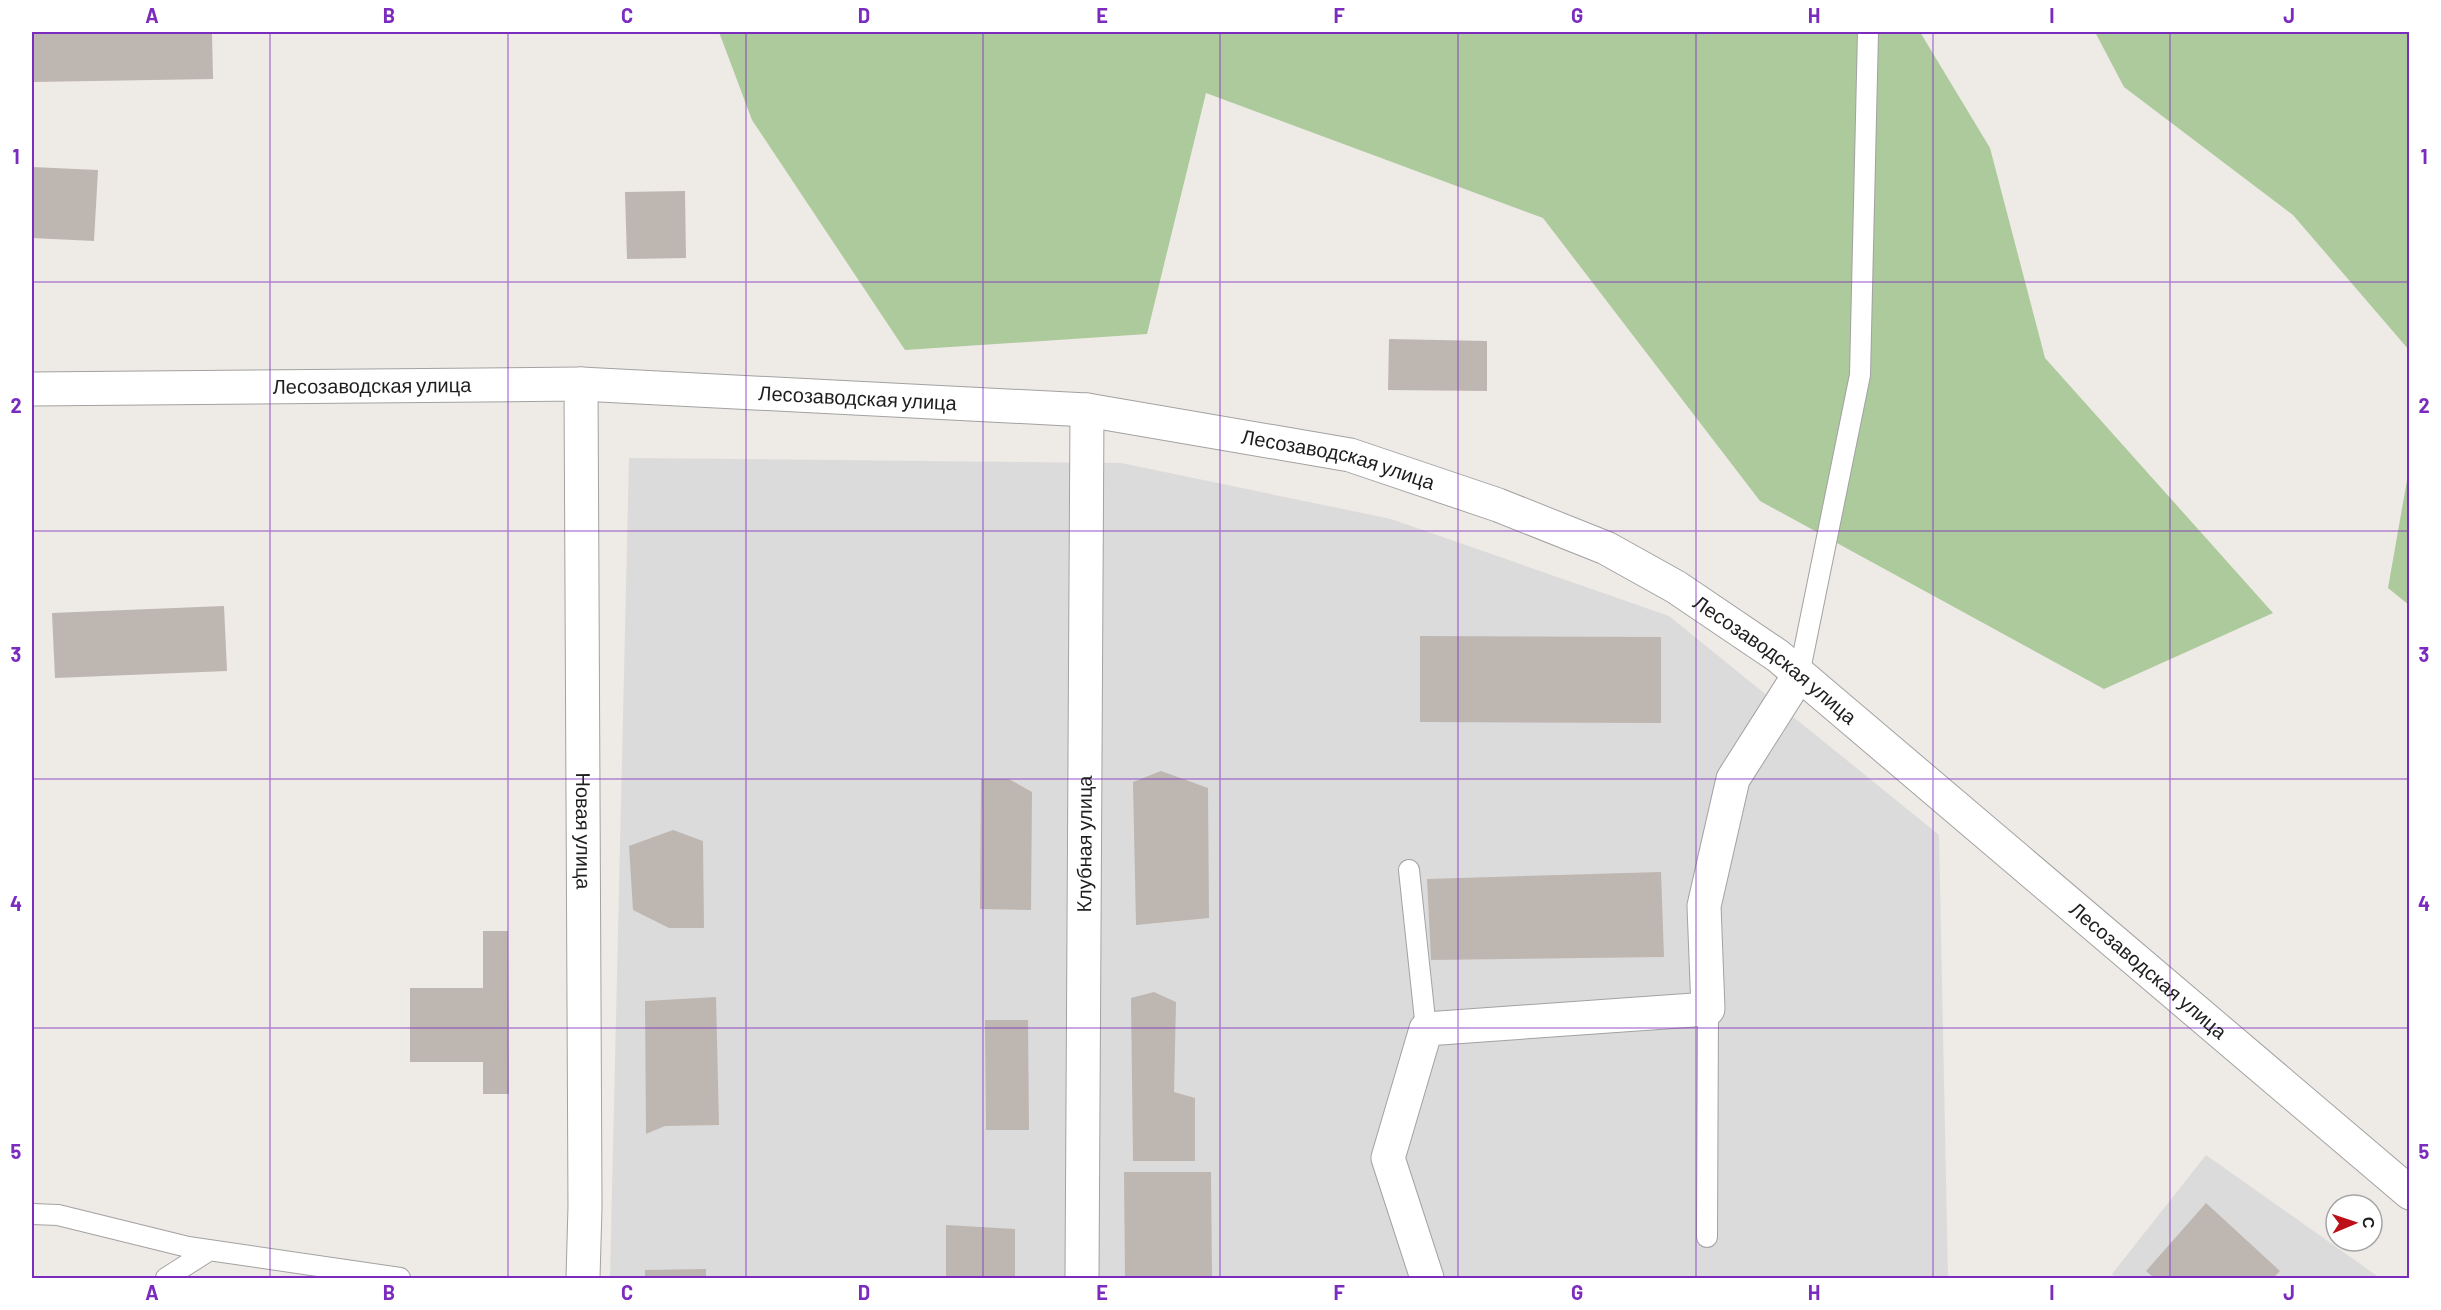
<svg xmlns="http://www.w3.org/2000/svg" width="2441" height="1310" font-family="Barlow,sans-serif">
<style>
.residential{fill:#dcdbdb}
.forest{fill:#acca9c}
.building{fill:#beb6b1}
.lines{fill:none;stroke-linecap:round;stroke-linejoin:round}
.lane-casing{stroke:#a2a2a2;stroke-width:22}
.street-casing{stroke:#a2a2a2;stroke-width:35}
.lane{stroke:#fff;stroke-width:20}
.street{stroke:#fff;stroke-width:33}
.grid{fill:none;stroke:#7b2cbf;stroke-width:1.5;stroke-opacity:0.55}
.labels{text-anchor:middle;stroke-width:4.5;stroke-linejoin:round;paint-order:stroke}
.street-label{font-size:20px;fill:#1e1e1e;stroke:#fff}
.neatline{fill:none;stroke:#7b2cbf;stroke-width:2}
.grid-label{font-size:20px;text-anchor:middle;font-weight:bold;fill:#7b2cbf}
</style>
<rect width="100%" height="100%" fill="#eeeae5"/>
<path class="residential" d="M 629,458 L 1121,463 L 1391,519 L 1669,616 L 1939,835 L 1948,1278 L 610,1278 Z
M 2206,1155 L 2380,1278 L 2117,1278 L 2112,1274 Z"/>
<path class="forest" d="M 719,32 L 1920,32 L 1990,148 L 2045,358 L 2273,613 L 2104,689 L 1760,501 L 1543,218 L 1206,93 L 1147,334 L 905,350 L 752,120 Z
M 2095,32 L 2409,32 L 2409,350 L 2293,215 L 2124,87 Z
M 2409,469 L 2410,605 L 2409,605 L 2388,588 Z"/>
<path class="building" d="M 32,32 L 212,32 L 213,79 L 32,82 Z
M 32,167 L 98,170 L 94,241 L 32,238 Z
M 685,191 L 686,258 L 627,259 L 625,192 Z
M 1389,339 L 1487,341 L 1487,391 L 1388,390 Z
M 224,606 L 227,671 L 55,678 L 52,613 Z
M 1420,636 L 1661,637 L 1661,723 L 1420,722 Z
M 1161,771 L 1208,788 L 1209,918 L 1136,925 L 1133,782 Z
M 981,779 L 1009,779 L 1032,792 L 1031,910 L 980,909 Z
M 673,830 L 703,841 L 704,928 L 669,928 L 633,910 L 629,846 Z
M 1661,872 L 1664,957 L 1431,960 L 1427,879 Z
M 483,931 L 508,931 L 509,1094 L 483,1094 L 483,1062 L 410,1062 L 410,988 L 483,988 Z
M 1154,992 L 1176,1002 L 1174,1092 L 1195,1098 L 1195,1161 L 1133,1161 L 1131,998 Z
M 716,997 L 719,1125 L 665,1126 L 646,1134 L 645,1001 Z
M 985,1020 L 1028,1020 L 1029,1130 L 986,1130 Z
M 1124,1172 L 1211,1172 L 1212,1278 L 1125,1278 Z
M 2206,1203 L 2280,1271 L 2273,1278 L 2154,1278 L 2146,1271 Z
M 946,1225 L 1015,1229 L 1015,1278 L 946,1278 Z
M 706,1269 L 706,1278 L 645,1278 L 645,1270 Z"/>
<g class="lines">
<g class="lane-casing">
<path id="lane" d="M 1799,675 L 1860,375 L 1868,32
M 1409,870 L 1426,1029
M 32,1214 L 58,1215 L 188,1247 L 400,1278
M 1707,1237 L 1708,1009
M 166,1278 L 210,1250"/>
</g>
<g class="street-casing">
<g id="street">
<path id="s1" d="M 581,384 L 585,1207 L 583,1278"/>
<path id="s2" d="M 32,389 L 581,384 L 1087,410 L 1350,455 L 1498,505 L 1606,548 L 1676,587 L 1778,656 L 2410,1193"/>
<path id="s3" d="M 1082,1278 L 1087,410"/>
<path d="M 1427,1278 L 1388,1158 L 1426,1029 L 1708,1009 L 1704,906 L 1733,779 L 1799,675"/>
</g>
</g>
<use href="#lane" class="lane"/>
<use href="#street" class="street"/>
</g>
<path class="grid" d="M 270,32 L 270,1278M 508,32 L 508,1278M 746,32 L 746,1278M 983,32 L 983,1278M 1220,32 L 1220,1278M 1458,32 L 1458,1278M 1696,32 L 1696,1278M 1933,32 L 1933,1278M 2170,32 L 2170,1278M 32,282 L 2410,282M 32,531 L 2410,531M 32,779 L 2410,779M 32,1028 L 2410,1028"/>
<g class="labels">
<g class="street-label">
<text dy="7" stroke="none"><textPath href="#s2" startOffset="340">Лесозаводская улица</textPath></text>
<text dy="7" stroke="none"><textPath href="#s2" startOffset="826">Лесозаводская улица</textPath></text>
<text dy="7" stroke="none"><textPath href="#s2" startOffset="1312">Лесозаводская улица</textPath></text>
<text dy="7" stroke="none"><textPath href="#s2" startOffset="1798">Лесозаводская улица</textPath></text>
<text dy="7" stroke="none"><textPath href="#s1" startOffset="447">Новая улица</textPath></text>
<text dy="7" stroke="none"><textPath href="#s3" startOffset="434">Клубная улица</textPath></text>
<text dy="7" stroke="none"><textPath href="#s2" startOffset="2284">Лесозаводская улица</textPath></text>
</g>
</g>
<rect width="2441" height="1310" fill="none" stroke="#ffffff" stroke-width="66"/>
<g transform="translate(2354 1223) rotate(88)"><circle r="28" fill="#ffffff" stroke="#a5a5a5" stroke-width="1.5"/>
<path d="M0-4.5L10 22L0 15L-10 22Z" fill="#bd0f17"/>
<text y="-9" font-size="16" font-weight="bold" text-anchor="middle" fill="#1e1e1e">С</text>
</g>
<rect x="33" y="33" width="2375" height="1244" class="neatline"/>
<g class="grid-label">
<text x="152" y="23">A</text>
<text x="389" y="23">B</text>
<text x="627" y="23">C</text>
<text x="864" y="23">D</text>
<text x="1102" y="23">E</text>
<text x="1339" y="23">F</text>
<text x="1577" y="23">G</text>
<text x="1814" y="23">H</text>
<text x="2052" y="23">I</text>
<text x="2289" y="23">J</text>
<text x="16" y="164">1</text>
<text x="2424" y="164">1</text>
<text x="16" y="413">2</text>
<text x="2424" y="413">2</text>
<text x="16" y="662">3</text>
<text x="2424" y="662">3</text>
<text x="16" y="911">4</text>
<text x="2424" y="911">4</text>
<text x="16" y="1159">5</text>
<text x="2424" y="1159">5</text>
<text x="152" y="1300">A</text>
<text x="389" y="1300">B</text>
<text x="627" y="1300">C</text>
<text x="864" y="1300">D</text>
<text x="1102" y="1300">E</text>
<text x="1339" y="1300">F</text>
<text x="1577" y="1300">G</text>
<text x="1814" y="1300">H</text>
<text x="2052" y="1300">I</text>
<text x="2289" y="1300">J</text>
</g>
</svg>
